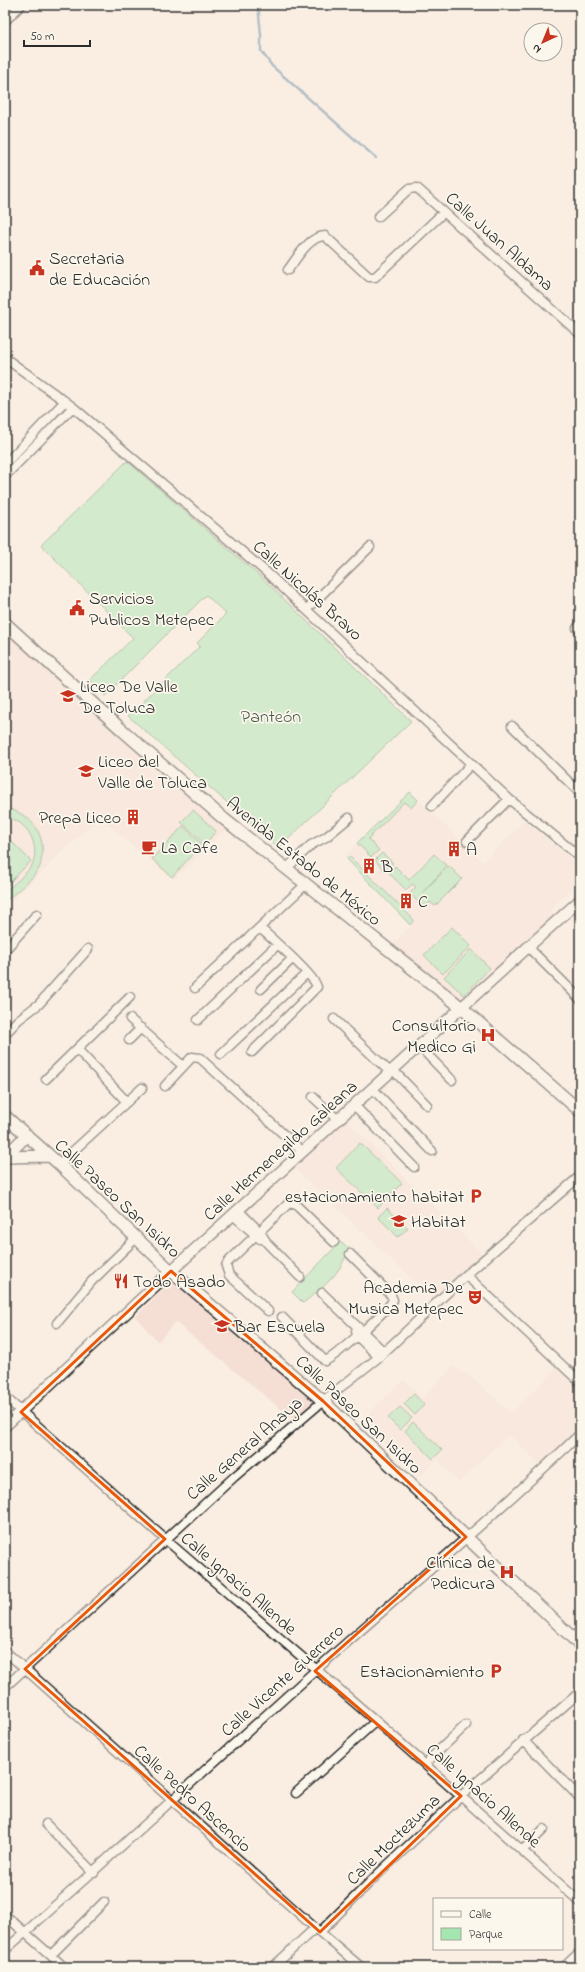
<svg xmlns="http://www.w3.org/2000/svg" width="585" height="1972" font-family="'Indie Flower',sans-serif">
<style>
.built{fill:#f5dfd5}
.green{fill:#a4e6af;stroke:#68886d}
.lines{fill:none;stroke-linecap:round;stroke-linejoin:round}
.stream{stroke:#65859d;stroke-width:2.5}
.minor-casing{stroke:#2b2b2b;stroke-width:11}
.tertiary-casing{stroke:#2b2b2b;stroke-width:13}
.secondary-casing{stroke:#2b2b2b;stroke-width:14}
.minor{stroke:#fbf7ec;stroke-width:8}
.tertiary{stroke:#fbf7ec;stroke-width:10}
.secondary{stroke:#fbf7ec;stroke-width:11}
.marked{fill:none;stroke:#e8590c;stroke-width:3;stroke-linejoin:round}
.labels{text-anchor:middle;stroke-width:3.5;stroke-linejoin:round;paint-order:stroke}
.street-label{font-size:18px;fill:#2b2b2b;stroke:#fbf7ec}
.poi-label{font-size:18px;fill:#2b2b2b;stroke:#fbf7ec;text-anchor:start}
.park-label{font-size:18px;fill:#495a4c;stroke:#fbf7ec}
</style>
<rect width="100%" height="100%" fill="#faeee3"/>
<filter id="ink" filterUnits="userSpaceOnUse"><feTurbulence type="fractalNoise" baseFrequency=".025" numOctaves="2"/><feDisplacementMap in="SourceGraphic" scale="8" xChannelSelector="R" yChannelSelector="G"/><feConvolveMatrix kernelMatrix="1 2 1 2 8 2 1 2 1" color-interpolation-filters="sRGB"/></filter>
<g filter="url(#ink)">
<path class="built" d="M 5,630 L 228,827 L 174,880 L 99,817 L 5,907 Z
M 410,792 L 483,862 L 524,821 L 580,866 L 580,889 L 575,884 L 550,910 L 555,914 L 462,1001 L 392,945 L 411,926 L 344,856 Z
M 345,1119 L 483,1255 L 434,1299 L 294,1168 Z
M 173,1279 L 316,1401 L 294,1420 L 175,1322 L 158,1342 L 135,1317 Z
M 454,1366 L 463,1374 L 465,1372 L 511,1413 L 558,1368 L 580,1390 L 580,1428 L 541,1465 L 509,1434 L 459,1482 L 437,1459 L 420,1477 L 361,1421 L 404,1380 L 422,1398 Z"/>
<path class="green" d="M 127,461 L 263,579 L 411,721 L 279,848 L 128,716 L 200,646 L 197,643 L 226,614 L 206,595 L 105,696 L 90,680 L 133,638 L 41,545 Z
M 410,792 L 418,800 L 411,808 L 404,802 L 368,839 L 379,850 L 371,857 L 357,843 Z
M 5,808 C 29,813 45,831 42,856 C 41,860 41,867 38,870 C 30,882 15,892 5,902 L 5,892 C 12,885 28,873 32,865 C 41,845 27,820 5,817 Z
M 193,810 L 216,831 L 205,844 L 181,822 Z
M 183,826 L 202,844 L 172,877 L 152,859 Z
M 5,835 L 31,861 L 5,887 Z
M 382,853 L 393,863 L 385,871 L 375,860 Z
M 434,854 L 447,866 L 422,893 L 449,866 L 462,879 L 435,906 L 430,902 L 424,908 L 410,894 L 416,887 L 412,884 L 406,890 L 389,873 L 395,866 L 409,880 Z
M 349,856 L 414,920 L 410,925 L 347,859 Z
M 452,927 L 471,946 L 443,974 L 424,955 Z
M 471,949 L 490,968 L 464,995 L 444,977 Z
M 360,1143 L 402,1183 L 378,1208 L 336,1168 Z
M 387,1208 L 408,1228 L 398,1237 L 378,1217 Z
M 340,1242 L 349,1248 C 341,1274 324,1287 303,1303 L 292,1292 Z
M 414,1394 L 424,1405 L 415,1415 L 404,1404 Z
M 400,1407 L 412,1418 L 400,1430 L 388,1418 Z
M 413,1422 L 442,1450 L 433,1459 L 405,1431 Z"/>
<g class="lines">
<path class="stream" d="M 258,5 L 261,35 L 261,51 L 272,66 L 376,158"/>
<g class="minor-casing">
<path id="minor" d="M 5,21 L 21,5
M 378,217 L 409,189 L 417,188 L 580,334
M 288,270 C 297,258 309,236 325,236 L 369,277 L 375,277 L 444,212
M 5,358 L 73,407 L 266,572 L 509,799 L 580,857
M 5,464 L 65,401
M 5,476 L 73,407
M 307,609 L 370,547
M 577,628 L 580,625
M 512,726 L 580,793
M 432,806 L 471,764
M 467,841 L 509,799
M 286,869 L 311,845 L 326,837 L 349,818
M 529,948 L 580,999
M 5,950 L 37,914
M 195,988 L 305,885
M 261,989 L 292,959
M 130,1019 L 183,1066
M 334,1019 L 390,1072
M 198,1020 L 277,945
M 5,1034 L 18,1020 L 39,1004 L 88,949
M 129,1040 L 141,1028
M 419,1046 L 452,1080
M 77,1049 L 127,1102
M 252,1052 L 317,987 C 315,976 271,938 260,928
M 221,1054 L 307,973
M 393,1070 L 427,1105
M 46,1079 L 130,997
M 165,1086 L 192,1057 L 200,1058 L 303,1152
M 372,1088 L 432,1151
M 313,1097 L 338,1120
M 354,1105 L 414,1167
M 59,1164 L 142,1088
M 239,1211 L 260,1232 L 267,1243 L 300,1277
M 234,1216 L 260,1239
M 466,1275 L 580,1382
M 322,1293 L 384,1352
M 268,1311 L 229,1275 L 226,1266 L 228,1262 L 289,1203 L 296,1205 L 334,1242
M 282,1317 L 325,1361 C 334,1358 389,1309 393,1300 L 391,1295 L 350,1254
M 57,1323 L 92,1281 L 136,1238
M 356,1331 L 357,1336 L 379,1357
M 5,1397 L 165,1539 L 376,1721 L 580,1902
M 5,1651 L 315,1928 L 361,1967
M 5,1687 L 234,1477 L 323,1401 L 379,1357 L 466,1275 L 580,1176
M 523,1740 L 580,1798
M 430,1759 L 466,1725
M 296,1793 L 376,1721
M 46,1824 L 94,1873
M 522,1851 L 544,1829
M 5,1915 L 64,1967
M 320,1932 L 376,1876 L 461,1796 L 580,1692
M 5,1950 C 110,1858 212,1763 316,1670 C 404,1591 495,1516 580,1434
M 51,1955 L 104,1902
M 273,1967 L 315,1928
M 564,1967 L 580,1952"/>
</g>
<g class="tertiary-casing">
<path id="tertiary" d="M 5,1426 L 171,1271 L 580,900"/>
</g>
<g class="secondary-casing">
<path id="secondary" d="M 5,623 L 121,729 L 224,819 L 462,1008 L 580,1111
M 5,1116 L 59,1164 L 171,1271 L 323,1401 L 580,1645
M 5,1157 L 50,1156
M 5,1157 L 27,1135"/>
</g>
<use href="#minor" class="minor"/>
<use href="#tertiary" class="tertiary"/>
<use href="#secondary" class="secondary"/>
</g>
</g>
<path d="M0 0H585V1972H0ZM 171,1271 L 323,1401 L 466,1537 L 315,1671 L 461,1796 L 320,1932 L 25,1669 L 165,1539 L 21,1412 Z" fill="#faeee3" fill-opacity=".55" fill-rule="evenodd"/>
<path class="marked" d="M 171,1271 L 323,1401 L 466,1537 L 315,1671 L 461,1796 L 320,1932 L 25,1669 L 165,1539 L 21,1412 Z"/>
<defs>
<g id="civic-bare" transform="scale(1.2)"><path d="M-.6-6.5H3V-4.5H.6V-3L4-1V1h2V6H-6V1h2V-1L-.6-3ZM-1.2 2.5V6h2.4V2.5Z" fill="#c8321e" stroke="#fbf7ec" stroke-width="2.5" paint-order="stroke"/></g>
<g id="school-bare" transform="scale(1.2)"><path d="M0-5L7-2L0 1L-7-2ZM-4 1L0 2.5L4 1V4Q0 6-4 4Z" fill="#c8321e" stroke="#fbf7ec" stroke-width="2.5" paint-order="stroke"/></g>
<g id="building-bare" transform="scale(1.2)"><path d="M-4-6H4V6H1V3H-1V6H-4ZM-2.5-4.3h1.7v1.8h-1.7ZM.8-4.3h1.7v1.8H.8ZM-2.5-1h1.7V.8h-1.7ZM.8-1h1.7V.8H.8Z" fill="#c8321e" stroke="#fbf7ec" stroke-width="2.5" paint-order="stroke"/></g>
<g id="cafe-bare" transform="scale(1.2)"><path d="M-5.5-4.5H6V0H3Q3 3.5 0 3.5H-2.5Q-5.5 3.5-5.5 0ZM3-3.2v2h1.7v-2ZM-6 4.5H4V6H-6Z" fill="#c8321e" stroke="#fbf7ec" stroke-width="2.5" paint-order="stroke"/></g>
<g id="hospital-bare" transform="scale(1.2)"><path d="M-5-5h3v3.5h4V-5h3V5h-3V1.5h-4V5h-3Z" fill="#c8321e" stroke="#fbf7ec" stroke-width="2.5" paint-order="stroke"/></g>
<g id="parking-bare" transform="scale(1.2)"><path d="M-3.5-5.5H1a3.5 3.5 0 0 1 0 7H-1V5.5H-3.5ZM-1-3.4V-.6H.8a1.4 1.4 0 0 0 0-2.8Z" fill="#c8321e" stroke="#fbf7ec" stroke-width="2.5" paint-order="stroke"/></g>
<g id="restaurant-bare" transform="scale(1.2)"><path d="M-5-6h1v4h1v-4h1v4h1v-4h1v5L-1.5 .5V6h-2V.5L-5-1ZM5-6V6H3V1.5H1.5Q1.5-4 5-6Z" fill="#c8321e" stroke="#fbf7ec" stroke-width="2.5" paint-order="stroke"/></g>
<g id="theatre-bare" transform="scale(1.2)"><path d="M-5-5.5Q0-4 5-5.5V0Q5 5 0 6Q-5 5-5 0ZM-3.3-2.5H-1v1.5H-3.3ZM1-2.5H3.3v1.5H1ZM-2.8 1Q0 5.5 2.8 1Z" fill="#c8321e" stroke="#fbf7ec" stroke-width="2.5" paint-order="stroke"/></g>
<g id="university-bare" transform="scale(1.2)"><path d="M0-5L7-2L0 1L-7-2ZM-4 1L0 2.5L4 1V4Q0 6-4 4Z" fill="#c8321e" stroke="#fbf7ec" stroke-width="2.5" paint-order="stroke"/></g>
</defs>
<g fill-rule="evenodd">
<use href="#civic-bare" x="37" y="268"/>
<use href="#civic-bare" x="77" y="608"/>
<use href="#school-bare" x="68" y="696"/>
<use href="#school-bare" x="86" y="771"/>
<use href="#building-bare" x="133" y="817"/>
<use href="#cafe-bare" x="149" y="847"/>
<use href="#building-bare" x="454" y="849"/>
<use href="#building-bare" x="369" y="866"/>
<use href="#building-bare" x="406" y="901"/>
<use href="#hospital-bare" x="488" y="1035"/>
<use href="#parking-bare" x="476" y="1196"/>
<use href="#school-bare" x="399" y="1221"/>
<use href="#restaurant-bare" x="121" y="1281"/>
<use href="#theatre-bare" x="475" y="1297"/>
<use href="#university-bare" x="222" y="1326"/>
<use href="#hospital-bare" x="507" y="1572"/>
<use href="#parking-bare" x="496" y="1671"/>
</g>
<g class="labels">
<g class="street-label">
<text transform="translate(500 241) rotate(42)" y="6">Calle Juan Aldama</text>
<text transform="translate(308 590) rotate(42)" y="6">Calle Nicolás Bravo</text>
<text transform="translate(304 861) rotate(39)" y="6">Avenida Estado de México</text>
<text transform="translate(280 1150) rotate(-42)" y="6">Calle Hermenegildo Galeana</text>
<text transform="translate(118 1198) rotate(43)" y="6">Calle Paseo San Isidro</text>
<text transform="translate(359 1414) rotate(43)" y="6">Calle Paseo San Isidro</text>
<text transform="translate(244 1448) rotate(-41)" y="6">Calle General Anaya</text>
<text transform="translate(239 1583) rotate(41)" y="6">Calle Ignacio Allende</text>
<text transform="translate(282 1680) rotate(-42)" y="6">Calle Vicente Guerrero</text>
<text transform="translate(484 1795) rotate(42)" y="6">Calle Ignacio Allende</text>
<text transform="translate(193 1798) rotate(42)" y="6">Calle Pedro Ascencio</text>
<text transform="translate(393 1839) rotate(-44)" y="6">Calle Moctezuma</text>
</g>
<g class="poi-label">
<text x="49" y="264">Secretaria<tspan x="49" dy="21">de Educación</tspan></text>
<text x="89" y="604">Servicios<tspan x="89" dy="21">Publicos Metepec</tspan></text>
<text x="80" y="692">Liceo De Valle<tspan x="80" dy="21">De Toluca</tspan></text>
<text x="98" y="767">Liceo del<tspan x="98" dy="21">Valle de Toluca</tspan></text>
<text x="121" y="823" text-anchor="end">Prepa Liceo</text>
<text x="161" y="853">La Cafe</text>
<text x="466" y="855">A</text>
<text x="381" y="872">B</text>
<text x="418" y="907">C</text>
<text x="476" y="1031" text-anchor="end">Consultorio<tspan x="476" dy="21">Medico Gi</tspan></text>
<text x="464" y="1202" text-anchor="end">estacionamiento habitat</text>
<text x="411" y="1227">Habitat</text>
<text x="133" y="1287">Todo Asado</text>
<text x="463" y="1293" text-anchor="end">Academia De<tspan x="463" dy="21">Musica Metepec</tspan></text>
<text x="234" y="1332">Bar Escuela</text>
<text x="495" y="1568" text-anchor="end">Clínica de<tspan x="495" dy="21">Pedicura</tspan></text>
<text x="484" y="1677" text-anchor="end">Estacionamiento</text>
</g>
<g class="park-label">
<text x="271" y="722">Panteón</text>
</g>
</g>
<rect width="585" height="1972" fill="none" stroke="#fbf7ec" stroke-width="20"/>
<rect x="10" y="10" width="565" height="1952" fill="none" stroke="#2b2b2b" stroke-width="1.5" filter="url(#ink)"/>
<rect x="433" y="1898" width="130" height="52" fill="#fbf7ec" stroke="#a8a59f"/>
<rect x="441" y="1911" width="20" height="6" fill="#fbf7ec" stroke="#a8a59f"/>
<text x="469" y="1918" font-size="12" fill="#2b2b2b">Calle</text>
<rect x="441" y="1928" width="20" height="12" fill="#a4e6af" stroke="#a8a59f"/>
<text x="469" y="1938" font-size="12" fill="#2b2b2b">Parque</text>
<g transform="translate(543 42) rotate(224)"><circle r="19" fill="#fbf7ec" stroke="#a8a59f"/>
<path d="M0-3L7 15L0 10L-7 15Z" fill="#c8321e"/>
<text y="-6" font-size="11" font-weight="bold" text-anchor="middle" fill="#2b2b2b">N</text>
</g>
<path d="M24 40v6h66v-6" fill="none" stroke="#2b2b2b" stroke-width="2"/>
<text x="30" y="40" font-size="12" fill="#2b2b2b" stroke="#fbf7ec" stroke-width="3" paint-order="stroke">50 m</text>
</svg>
